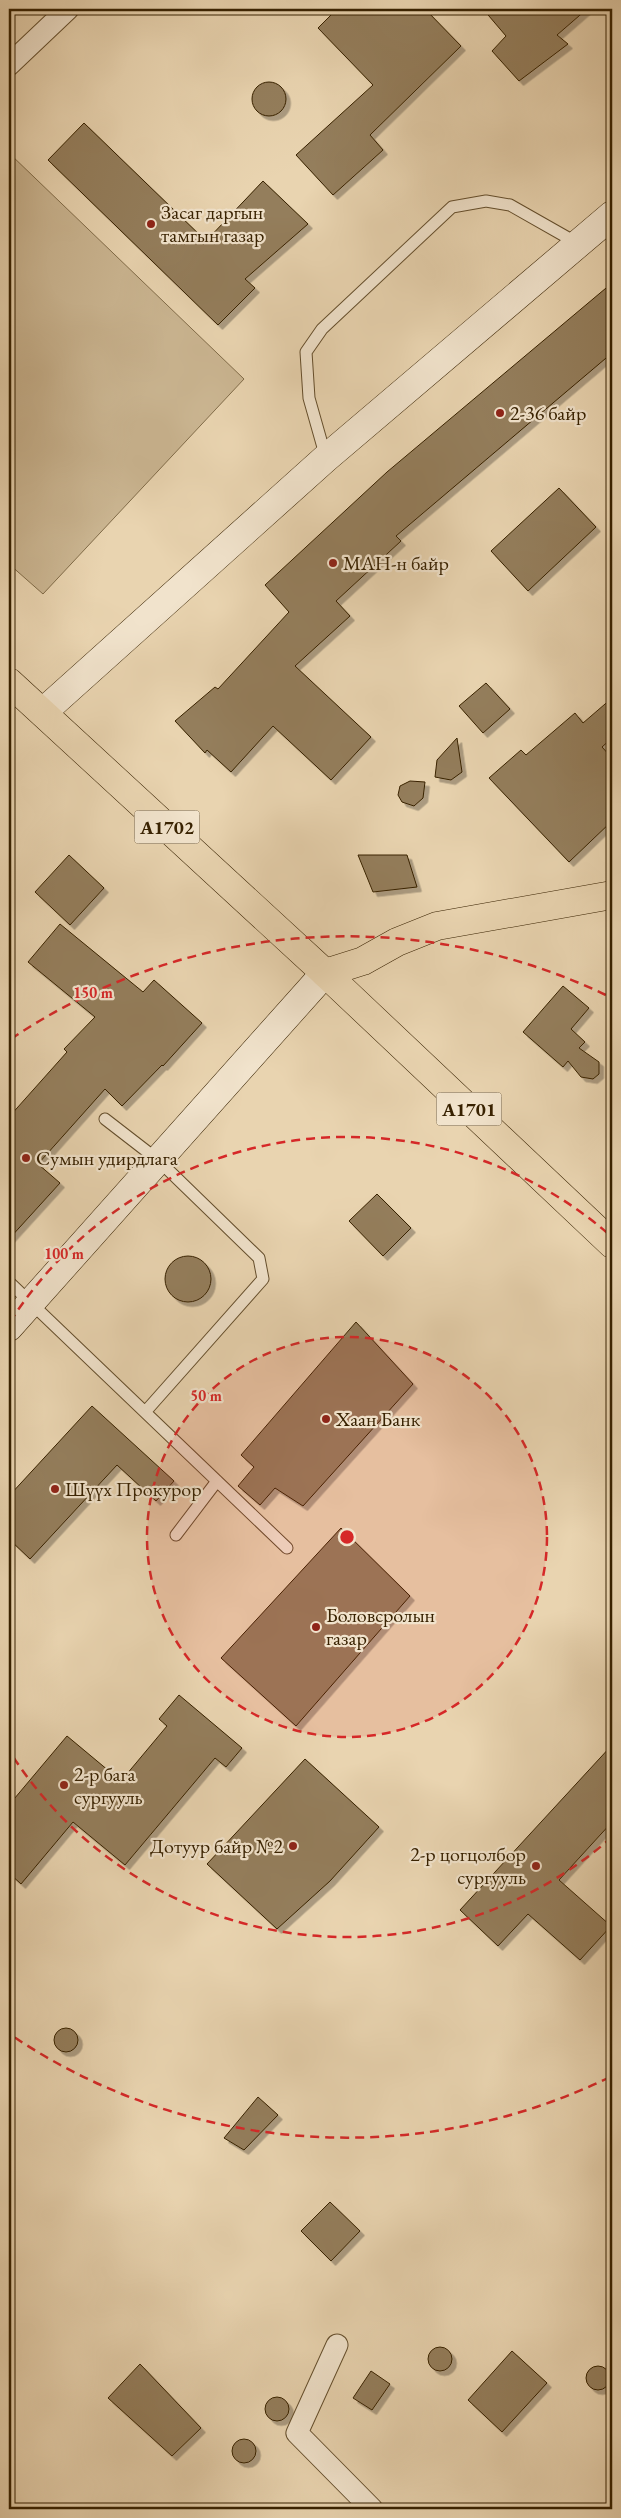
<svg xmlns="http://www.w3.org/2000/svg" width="621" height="2518" font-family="'EB Garamond',serif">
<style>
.green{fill:#cbb692;stroke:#816c49}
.building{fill:#947e5c;stroke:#372100;filter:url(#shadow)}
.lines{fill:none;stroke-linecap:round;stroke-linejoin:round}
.lane-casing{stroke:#644e2c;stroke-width:13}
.street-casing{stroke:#644e2c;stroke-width:23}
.secondary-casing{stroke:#372100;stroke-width:29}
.primary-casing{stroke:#372100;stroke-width:29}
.highway-casing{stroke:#372100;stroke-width:29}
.lane{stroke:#f1e3cc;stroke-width:11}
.street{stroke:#f1e3cc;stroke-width:21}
.secondary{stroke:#f1e3cc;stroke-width:28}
.primary{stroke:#e9d4b0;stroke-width:28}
.highway{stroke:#e9d4b0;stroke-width:28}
.ring{fill:none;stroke:#d62828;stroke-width:2.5;stroke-dasharray:9 6}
.poi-dot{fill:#8f2418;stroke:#f1e3cc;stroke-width:2}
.labels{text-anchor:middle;stroke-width:4.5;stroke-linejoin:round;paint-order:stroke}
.shield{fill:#f1e3cc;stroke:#6f5b3d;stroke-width:1}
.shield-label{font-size:19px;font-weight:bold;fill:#372100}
.poi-label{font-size:20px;fill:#372100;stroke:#f1e3cc;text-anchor:start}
.centre{fill:#d62828;stroke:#f1e3cc;stroke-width:2.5}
.ring-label{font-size:15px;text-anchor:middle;font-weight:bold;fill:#d62828;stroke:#f1e3cc;stroke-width:4.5;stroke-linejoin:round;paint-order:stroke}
</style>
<defs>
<filter id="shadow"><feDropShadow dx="4.5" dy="4.5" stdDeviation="0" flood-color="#0004"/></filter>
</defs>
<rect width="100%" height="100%" fill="#e9d4b0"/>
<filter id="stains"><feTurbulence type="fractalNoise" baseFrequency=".004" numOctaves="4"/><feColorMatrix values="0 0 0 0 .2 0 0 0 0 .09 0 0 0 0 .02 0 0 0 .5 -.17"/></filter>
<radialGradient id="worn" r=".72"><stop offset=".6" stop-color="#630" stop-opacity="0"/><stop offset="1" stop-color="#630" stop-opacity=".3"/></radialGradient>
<path class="green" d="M 9,153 L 244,379 L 43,594 L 9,564 Z"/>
<path class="building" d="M 337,9 L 425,9 L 461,46 L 370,135 L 383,150 L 333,195 L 296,155 L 373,85 L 318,28 Z
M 483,9 L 587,9 L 557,35 L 568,44 L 519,81 L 492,51 L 506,36 Z
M252 99a17 17 0 1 1 34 0a17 17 0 1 1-34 0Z
M 84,123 L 206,241 L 263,181 L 308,224 L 245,279 L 255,288 L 218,325 L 48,160 Z
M 612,283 L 612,353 L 396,536 L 401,541 L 336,601 L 350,616 L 295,666 L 371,737 L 331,780 L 273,726 L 231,772 L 207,750 L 205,753 L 175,721 L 215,687 L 218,689 L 289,612 L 265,585 L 387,472 Z
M 559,488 L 596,527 L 528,591 L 491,551 Z
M 486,683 L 510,709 L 483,733 L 459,706 Z
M 612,698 L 612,738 L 602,747 L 612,758 L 612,821 L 569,862 L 489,778 L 521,750 L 526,755 L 575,713 L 583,723 Z
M 457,738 L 462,772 L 451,780 L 435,777 L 437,760 Z
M 410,781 L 425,782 L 423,798 L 414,806 L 402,802 L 398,795 L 400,786 Z
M 69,855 L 104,888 L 70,925 L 35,892 Z
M 358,855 L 407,855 L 417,887 L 373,892 Z
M 60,924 L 143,992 L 154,980 L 202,1023 L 163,1066 L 162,1065 L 122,1106 L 105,1089 L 38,1164 L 60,1183 L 9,1239 L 9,1117 L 67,1052 L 64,1049 L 95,1017 L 28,962 Z
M 563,986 L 589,1008 L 571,1029 L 585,1042 L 579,1048 L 599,1062 L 599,1074 L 593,1079 L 581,1077 L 568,1061 L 563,1067 L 523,1032 Z
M 377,1194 L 411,1228 L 383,1256 L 349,1221 Z
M165 1279a23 23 0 1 1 46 0a23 23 0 1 1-46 0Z
M 356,1322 L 413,1384 L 303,1506 L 275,1488 L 260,1505 L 238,1486 L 254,1467 L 241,1455 Z
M 92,1406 L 174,1481 L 156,1501 L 117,1465 L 30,1559 L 9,1539 L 9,1496 Z
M 341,1528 L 410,1596 L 296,1726 L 221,1658 Z
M 179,1695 L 242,1748 L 226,1767 L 215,1758 L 125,1865 L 73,1822 L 21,1884 L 9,1873 L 9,1805 L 67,1736 L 121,1781 L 167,1726 L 159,1719 Z
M 612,1745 L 612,1822 L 559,1880 L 611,1926 L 580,1960 L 528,1914 L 498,1946 L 460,1910 Z
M 305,1759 L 379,1827 L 330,1881 L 277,1929 L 207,1864 Z
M54 2040a12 12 0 1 1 24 0a12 12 0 1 1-24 0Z
M 258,2097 L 278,2115 L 244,2150 L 224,2138 Z
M 330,2202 L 360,2231 L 331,2261 L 301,2231 Z
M428 2359a12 12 0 1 1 24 0a12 12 0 1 1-24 0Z
M 512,2351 L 547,2383 L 502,2432 L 468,2400 Z
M 140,2364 L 201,2428 L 172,2456 L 108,2398 Z
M586 2378a12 12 0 1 1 24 0a12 12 0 1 1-24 0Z
M 371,2371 L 390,2384 L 372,2410 L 353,2398 Z
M265 2409a12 12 0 1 1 24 0a12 12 0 1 1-24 0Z
M232 2451a12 12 0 1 1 24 0a12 12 0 1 1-24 0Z"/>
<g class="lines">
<g class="lane-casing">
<path id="lane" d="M 326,458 L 309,398 L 306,352 L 322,329 L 452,207 L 486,201 L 510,205 L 577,243
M 105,1119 L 158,1160 L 259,1258 L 263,1279 L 146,1411
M 9,1282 L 287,1548
M 176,1535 L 217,1481"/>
</g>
<g class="street-casing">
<path id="street" d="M 9,65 L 68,9
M 337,2345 L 297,2433 L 372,2509"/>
</g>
<g class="secondary-casing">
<path id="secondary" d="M 43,712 L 326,458 L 612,215
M 9,1327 L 325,973"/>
</g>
<g class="primary-casing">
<path id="primary" d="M 325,973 L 612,1244"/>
</g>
<g class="highway-casing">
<path id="highway" d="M 9,682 L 325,973 L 363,961 L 397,942 L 437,926 L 612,895"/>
</g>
<use href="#lane" class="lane"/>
<use href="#street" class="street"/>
<use href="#secondary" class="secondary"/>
<use href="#primary" class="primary"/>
<use href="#highway" class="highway"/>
</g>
<circle cx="347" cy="1537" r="200" fill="#d62828" fill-opacity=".12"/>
<g class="ring">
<circle cx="347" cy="1537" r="200"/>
<path d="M612 1837A400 400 0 0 1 10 1752M10 1322A400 400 0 0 1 612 1237"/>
<path d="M610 2077A601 601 0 0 1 11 2035M11 1039A601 601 0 0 1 610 997"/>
</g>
<g class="poi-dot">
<circle cx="151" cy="224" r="5"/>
<circle cx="500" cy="413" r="5"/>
<circle cx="333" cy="563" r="5"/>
<circle cx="26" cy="1158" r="5"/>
<circle cx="326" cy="1419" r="5"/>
<circle cx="55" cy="1489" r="5"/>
<circle cx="316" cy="1627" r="5"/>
<circle cx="64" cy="1785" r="5"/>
<circle cx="293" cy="1846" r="5"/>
<circle cx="536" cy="1866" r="5"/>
</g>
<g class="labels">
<g class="shield">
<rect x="134.5" y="810.5" width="65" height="33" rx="4"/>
<rect x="436.5" y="1092.5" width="65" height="33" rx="4"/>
</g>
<g class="shield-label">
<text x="167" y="834">A1702</text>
<text x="469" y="1116">A1701</text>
</g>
<g class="poi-label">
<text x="161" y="219">Засаг даргын<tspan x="161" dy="23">тамгын газар</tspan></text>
<text x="510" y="420">2-36 байр</text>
<text x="343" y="570">МАН-н байр</text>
<text x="36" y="1165">Сумын удирдлага</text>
<text x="336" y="1426">Хаан Банк</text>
<text x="65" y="1496">Шүүх Прокурор</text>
<text x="326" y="1622">Боловсролын<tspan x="326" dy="23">газар</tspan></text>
<text x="74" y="1781">2-р бага<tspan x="74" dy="23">сургууль</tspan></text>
<text x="283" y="1853" text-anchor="end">Дотуур байр №2</text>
<text x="526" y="1861" text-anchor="end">2-р цогцолбор<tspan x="526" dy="23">сургууль</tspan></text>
</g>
</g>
<circle cx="347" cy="1537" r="8" class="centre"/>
<g class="ring-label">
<text x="93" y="998">150 m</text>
<text x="64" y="1259">100 m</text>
<text x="206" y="1401">50 m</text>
</g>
<rect width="621" height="2518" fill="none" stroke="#e9d4b0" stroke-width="30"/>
<rect x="10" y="10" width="601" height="2498" fill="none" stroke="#372100" stroke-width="2.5"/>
<rect x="15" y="15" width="591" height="2488" fill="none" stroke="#372100"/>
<rect width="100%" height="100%" filter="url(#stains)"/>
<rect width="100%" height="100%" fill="url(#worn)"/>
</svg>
